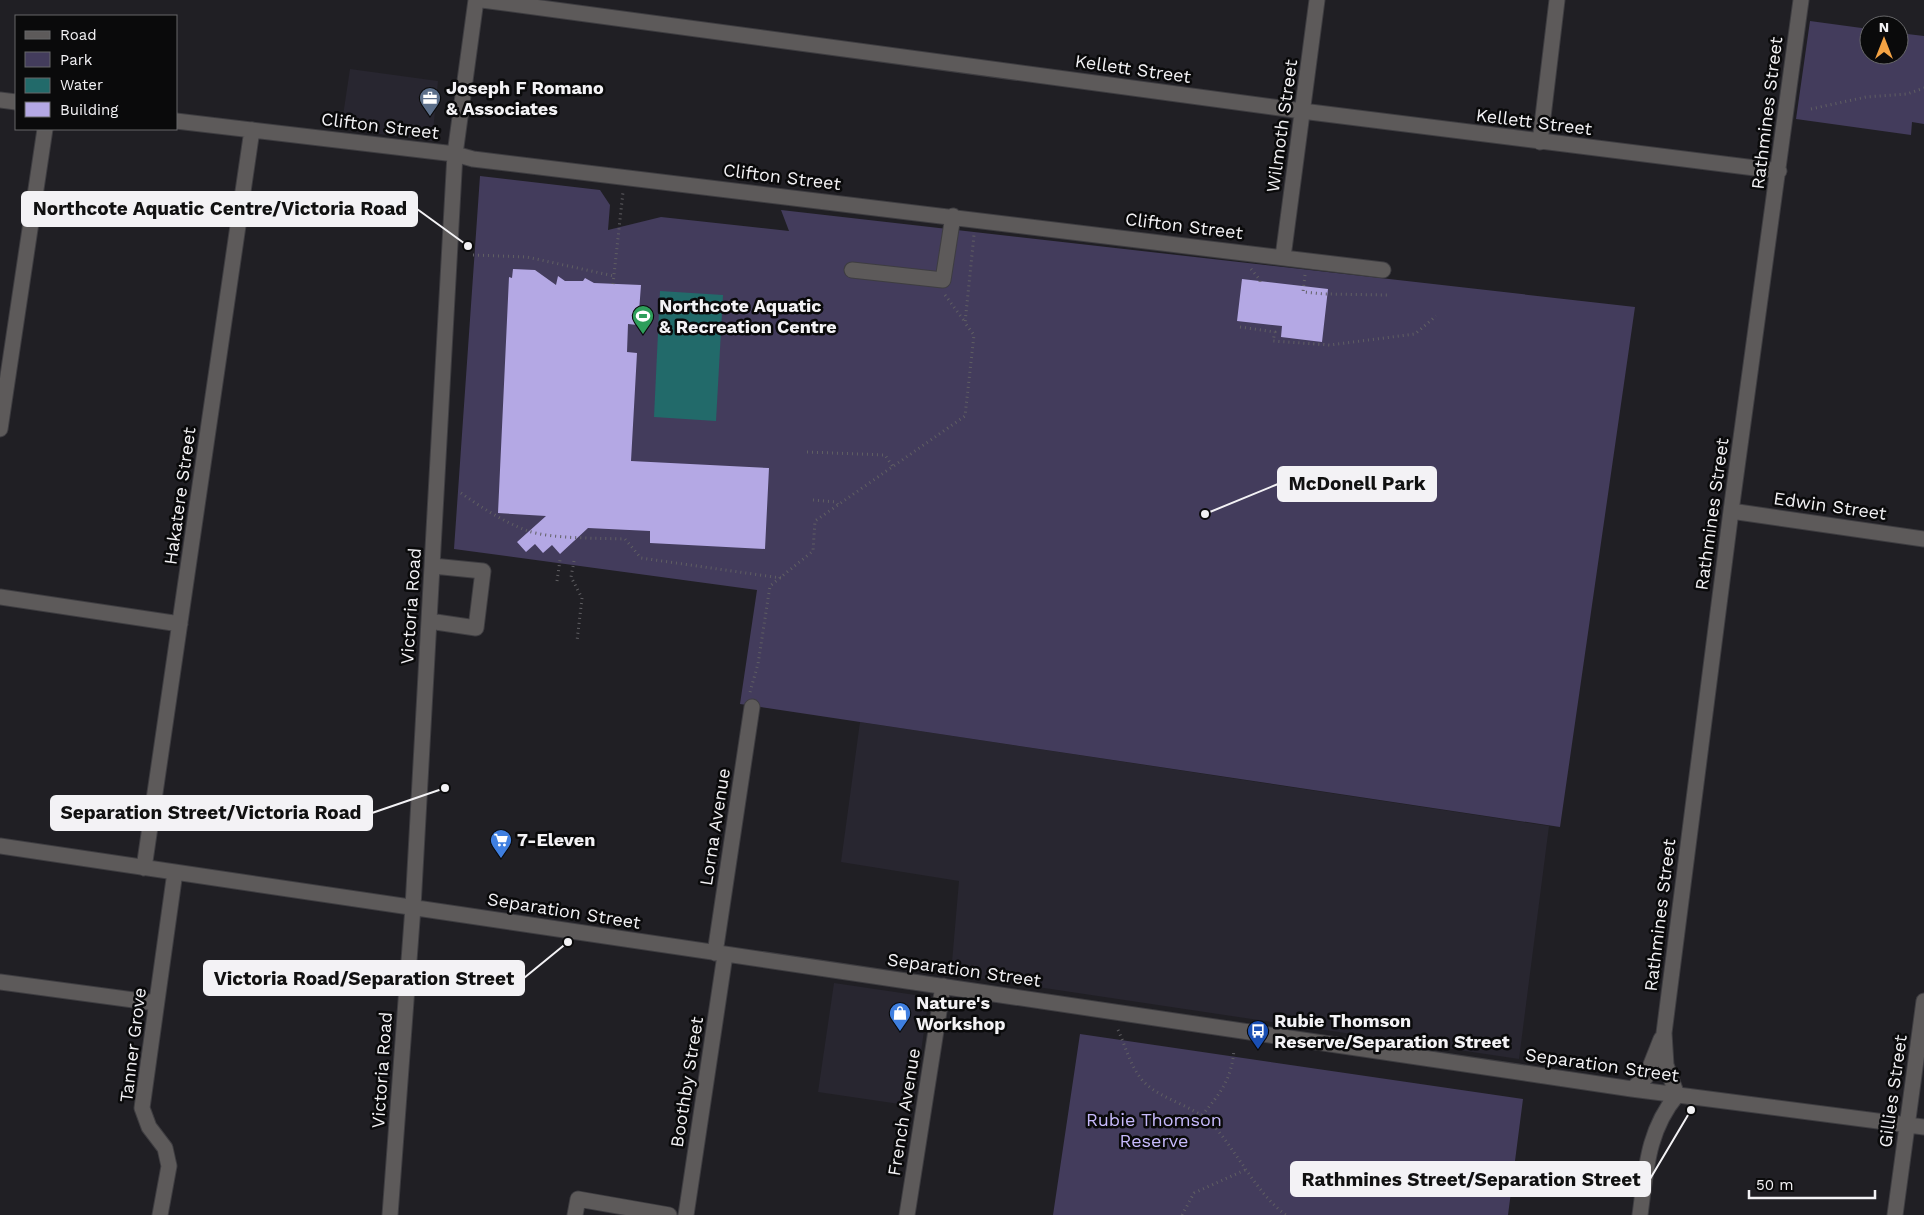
<svg xmlns="http://www.w3.org/2000/svg" width="1924" height="1215" font-family="'Work Sans',sans-serif">
<style>
.built{fill:#282630}
.green{fill:#433c5c}
.water{fill:#226a6a}
.building{fill:#b4a8e4}
.lines{fill:none;stroke-linecap:round;stroke-linejoin:round}
.minor-casing{stroke:#3e3d41;stroke-width:17}
.path{stroke:#605f63;stroke-width:3;stroke-dasharray:1 4;stroke-linecap:butt}
.minor{stroke:#5d5a5a;stroke-width:15}
.labels{text-anchor:middle;stroke-width:5;stroke-linejoin:round;paint-order:stroke}
.street-label{font-size:18px;fill:#f3f2f5;stroke:#0a0a0b}
.poi-label{font-size:18px;font-weight:bold;fill:#f3f2f5;stroke:#0a0a0b;text-anchor:start}
.park-label{font-size:18px;fill:#c8bbfd;stroke:#0a0a0b}
.leader{fill:none;stroke:#f3f2f5;stroke-width:2}
.callout-dot{fill:#f3f2f5;stroke:#0a0a0b;stroke-width:2}
.callout{fill:#f3f2f5;stroke:#f3f2f5;stroke-width:2}
.callout-label{font-size:19px;text-anchor:middle;font-weight:bold;fill:#111}
</style>
<rect width="100%" height="100%" fill="#201f24"/>
<path class="built" d="M 350,69 L 438,81 L 432,141 L 341,129 Z
M 860,722 L 1549,826 L 1519,1059 L 951,974 L 959,881 L 841,862 Z
M 834,983 L 929,997 L 913,1106 L 818,1092 Z"/>
<path class="green" d="M 1810,21 L 1869,29 L 1869,55 L 1899,55 L 1899,33 L 1924,36 L 1924,124 L 1912,122 L 1911,135 L 1796,119 Z
M 480,176 L 600,190 L 610,205 L 608,230 L 661,217 L 789,231 L 781,210 L 1635,307 L 1560,827 L 740,704 L 757,590 L 454,549 Z
M 1080,1034 L 1523,1099 L 1508,1215 L 1053,1215 Z"/>
<path class="water" d="M 660,291 L 723,295 L 716,421 L 654,417 Z"/>
<path class="building" d="M 513,269 L 535,270 L 556,285 L 558,276 L 565,281 L 583,281 L 585,278 L 594,283 L 641,285 L 638,325 L 628,324 L 627,352 L 637,353 L 631,461 L 769,468 L 765,549 L 650,543 L 650,531 L 588,528 L 560,554 L 552,545 L 543,553 L 535,544 L 526,552 L 517,542 L 546,516 L 498,513 L 509,277 L 512,278 Z
M 1242,279 L 1328,289 L 1322,342 L 1281,337 L 1282,326 L 1237,321 Z"/>
<g class="lines">
<g class="minor-casing">
<path id="minor" d="M 482,0 L 1302,111 L 1779,171
M 0,100 L 16,102
M 176,121 L 455,154 L 473,159 L 1383,270
M 1540,142 L 1557,0
M 1283,257 L 1317,0
M 852,270 L 943,280 L 953,216
M 0,429 L 45,129
M 1731,511 L 1924,539
M 0,597 L 180,624
M 429,621 L 476,628 L 483,571 L 433,566
M 0,846 L 1632,1089 L 1924,1127
M 144,868 L 252,130
M 715,953 L 752,707
M 0,982 L 156,1003
M 1632,1089 L 1646,1077 L 1661,1039
M 1677,1095 L 1666,1065 L 1664,1033 L 1731,511 L 1801,0
M 160,1215 L 169,1166 L 165,1148 L 149,1127 L 142,1108 L 175,872
M 390,1215 L 413,907 L 455,154 L 476,0
M 575,1215 L 578,1199 L 669,1215
M 686,1215 L 725,955
M 907,1215 L 943,986
M 1640,1215 C 1646,1171 1647,1131 1677,1095
M 1895,1215 L 1924,1001"/>
</g>
<path class="path" d="M 1811,109 L 1866,97 L 1907,94 L 1924,88
M 473,255 L 527,257 L 614,276
M 1251,269 L 1260,280 L 1260,284
M 1305,275 L 1303,292 L 1325,294 L 1387,295
M 613,284 L 623,192
M 945,295 L 965,322
M 1240,327 L 1275,332 L 1273,341 L 1330,345 L 1415,334 L 1436,316
M 807,452 L 885,455 L 893,467
M 461,493 C 482,508 504,522 528,531 C 552,539 599,538 625,539 L 641,558 L 781,578
M 813,500 L 836,502 L 838,505
M 574,561 L 571,577 L 582,598 L 577,641
M 557,581 L 560,560
M 750,692 L 758,664 L 770,586 L 813,551 L 815,521 L 965,416 L 974,335 L 965,323 L 974,235
M 1118,1030 C 1126,1047 1130,1066 1143,1081 C 1162,1101 1195,1105 1214,1126 C 1237,1152 1258,1195 1286,1215
M 1202,1115 C 1221,1093 1232,1078 1234,1049
M 1182,1215 L 1194,1193 L 1245,1170"/>
<use href="#minor" class="minor"/>
</g>
<defs>
<g id="office-pin" transform="scale(1.125)"><path d="M0 17L-7.5 6A9.5 9.5 0 1 1 7.5 6Z" fill="#5c6f8a" stroke="#0a0a0b"/><path d="M-6-3h4V-5.5h4V-3h4V5H-6ZM-1-4.5V-3h2v-1.5ZM-6 0V1H6V0Z" fill="#fff"/></g>
<g id="stadium-pin" transform="scale(1.125)"><path d="M0 17L-7.5 6A9.5 9.5 0 1 1 7.5 6Z" fill="#2e9e5b" stroke="#0a0a0b"/><path d="M0-5a6.5 5 0 1 0 0 10a6.5 5 0 1 0 0-10ZM-3.5-1.8h7v3.6h-7Z" fill="#fff"/></g>
<g id="supermarket-pin" transform="scale(1.125)"><path d="M0 17L-7.5 6A9.5 9.5 0 1 1 7.5 6Z" fill="#3f7fe0" stroke="#0a0a0b"/><path d="M-6-5.5h2.5l.6 2H6L4.5 2H-2.5L-4.4-4H-6ZM-1.5 3.2a1.3 1.3 0 1 0 .1 0ZM3 3.2a1.3 1.3 0 1 0 .1 0Z" fill="#fff"/></g>
<g id="shop-pin" transform="scale(1.125)"><path d="M0 17L-7.5 6A9.5 9.5 0 1 1 7.5 6Z" fill="#3f7fe0" stroke="#0a0a0b"/><path d="M-5-2.5h2.3a2.7 3.5 0 0 1 5.4 0H5L5.5 6h-11ZM-1.5-2.5h3a1.5 2.3 0 0 0-3 0Z" fill="#fff"/></g>
<g id="bus-pin" transform="scale(1.125)"><path d="M0 17L-7.5 6A9.5 9.5 0 1 1 7.5 6Z" fill="#1a4fb4" stroke="#0a0a0b"/><path d="M-5-6H5V4H4V6H2V4H-2V6H-4V4H-5ZM-3.5-4V0h7V-4ZM-3.5 1.2v1.5H-2V1.2ZM2 1.2v1.5H3.5V1.2Z" fill="#fff"/></g>
</defs>
<g fill-rule="evenodd">
<use href="#office-pin" x="430" y="98"/>
<use href="#stadium-pin" x="643" y="316"/>
<use href="#supermarket-pin" x="501" y="840"/>
<use href="#shop-pin" x="900" y="1013"/>
<use href="#bus-pin" x="1258" y="1031"/>
</g>
<g class="labels">
<g class="street-label">
<text transform="translate(1133 69) rotate(8)" y="6">Kellett Street</text>
<text transform="translate(1767 113) rotate(-83)" y="6">Rathmines Street</text>
<text transform="translate(1534 122) rotate(7)" y="6">Kellett Street</text>
<text transform="translate(380 126) rotate(7)" y="6">Clifton Street</text>
<text transform="translate(1282 126) rotate(-82)" y="6">Wilmoth Street</text>
<text transform="translate(782 177) rotate(7)" y="6">Clifton Street</text>
<text transform="translate(1184 226) rotate(7)" y="6">Clifton Street</text>
<text transform="translate(180 496) rotate(-82)" y="6">Hakatere Street</text>
<text transform="translate(1830 506) rotate(8)" y="6">Edwin Street</text>
<text transform="translate(1712 514) rotate(-82)" y="6">Rathmines Street</text>
<text transform="translate(411 606) rotate(-86)" y="6">Victoria Road</text>
<text transform="translate(715 827) rotate(-81)" y="6">Lorna Avenue</text>
<text transform="translate(564 911) rotate(9)" y="6">Separation Street</text>
<text transform="translate(1660 915) rotate(-83)" y="6">Rathmines Street</text>
<text transform="translate(964 970) rotate(8)" y="6">Separation Street</text>
<text transform="translate(133 1045) rotate(-83)" y="6">Tanner Grove</text>
<text transform="translate(1602 1065) rotate(8)" y="6">Separation Street</text>
<text transform="translate(382 1070) rotate(-86)" y="6">Victoria Road</text>
<text transform="translate(687 1082) rotate(-81)" y="6">Boothby Street</text>
<text transform="translate(1893 1091) rotate(-82)" y="6">Gillies Street</text>
<text transform="translate(904 1112) rotate(-81)" y="6">French Avenue</text>
</g>
<g class="poi-label">
<text x="446" y="94">Joseph F Romano<tspan x="446" dy="21">&amp; Associates</tspan></text>
<text x="659" y="312">Northcote Aquatic<tspan x="659" dy="21">&amp; Recreation Centre</tspan></text>
<text x="517" y="846">7-Eleven</text>
<text x="916" y="1009">Nature's<tspan x="916" dy="21">Workshop</tspan></text>
<text x="1274" y="1027">Rubie Thomson<tspan x="1274" dy="21">Reserve/Separation Street</tspan></text>
</g>
<g class="park-label">
<text x="1154" y="1126">Rubie Thomson<tspan x="1154" dy="21">Reserve</tspan></text>
</g>
</g>
<path class="leader" d="M468 246L417 209M1205 514L1278 484M445 788L372 813M568 942L524 978M1691 1110L1650 1179"/>
<g class="callout-dot">
<circle cx="468" cy="246" r="5"/>
<circle cx="1205" cy="514" r="5"/>
<circle cx="445" cy="788" r="5"/>
<circle cx="568" cy="942" r="5"/>
<circle cx="1691" cy="1110" r="5"/>
</g>
<g class="callout">
<rect x="22" y="192" width="395" height="34" rx="5"/>
<rect x="1278" y="467" width="158" height="34" rx="5"/>
<rect x="51" y="796" width="321" height="34" rx="5"/>
<rect x="204" y="961" width="320" height="34" rx="5"/>
<rect x="1291" y="1162" width="359" height="34" rx="5"/>
</g>
<g class="callout-label">
<text x="220" y="215">Northcote Aquatic Centre/Victoria Road</text>
<text x="1357" y="490">McDonell Park</text>
<text x="211" y="819">Separation Street/Victoria Road</text>
<text x="364" y="985">Victoria Road/Separation Street</text>
<text x="1471" y="1186">Rathmines Street/Separation Street</text>
</g>
<rect x="15" y="15" width="162" height="115" fill="#0a0a0b" stroke="#676769"/>
<rect x="25" y="31" width="25" height="8" fill="#5d5a5a" stroke="#676769"/>
<text x="60" y="40" font-size="15" fill="#f3f2f5">Road</text>
<rect x="25" y="52" width="25" height="15" fill="#433c5c" stroke="#676769"/>
<text x="60" y="65" font-size="15" fill="#f3f2f5">Park</text>
<rect x="25" y="78" width="25" height="15" fill="#226a6a" stroke="#676769"/>
<text x="60" y="90" font-size="15" fill="#f3f2f5">Water</text>
<rect x="25" y="102" width="25" height="15" fill="#b4a8e4" stroke="#676769"/>
<text x="60" y="115" font-size="15" fill="#f3f2f5">Building</text>
<g transform="translate(1884 40)"><circle r="24" fill="#0a0a0b" stroke="#676769"/>
<path d="M0-4L9 19L0 12L-9 19Z" fill="#f4a344"/>
<text y="-8" font-size="14" font-weight="bold" text-anchor="middle" fill="#f3f2f5">N</text>
</g>
<path d="M1749 1190v8h126v-8" fill="none" stroke="#f3f2f5" stroke-width="2.5"/>
<text x="1756" y="1190" font-size="15" fill="#f3f2f5" stroke="#0a0a0b" stroke-width="4" paint-order="stroke">50 m</text>
</svg>
